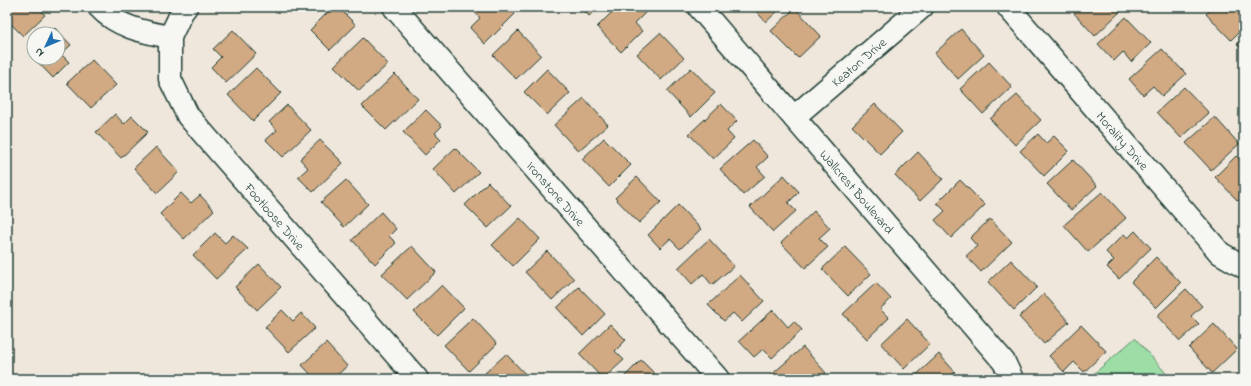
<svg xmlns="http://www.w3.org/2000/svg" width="1251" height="386" font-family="'Indie Flower',sans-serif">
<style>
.green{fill:#9ddda6;stroke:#5e8d6d}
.building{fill:#d1a982;stroke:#1f3d34}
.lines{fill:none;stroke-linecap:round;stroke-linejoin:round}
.minor-casing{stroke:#1f3d34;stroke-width:25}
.minor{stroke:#f6f6f2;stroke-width:22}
.labels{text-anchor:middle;stroke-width:3;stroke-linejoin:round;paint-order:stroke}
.street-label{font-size:13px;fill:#1f3d34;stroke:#f6f6f2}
</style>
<rect width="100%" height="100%" fill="#efe7dc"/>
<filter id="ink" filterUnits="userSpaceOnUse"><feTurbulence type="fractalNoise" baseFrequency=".025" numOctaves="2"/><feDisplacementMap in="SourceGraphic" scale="8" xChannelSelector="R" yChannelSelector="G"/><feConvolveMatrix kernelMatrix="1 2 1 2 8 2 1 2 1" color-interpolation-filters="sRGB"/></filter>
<g filter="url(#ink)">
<path class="green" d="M 1135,338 L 1171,379 L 1088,379 Z"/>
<path class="building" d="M 7,7 L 37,7 L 45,15 L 23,36 L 7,20 Z
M 333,7 L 338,7 L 356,25 L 330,50 L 310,30 Z
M 474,7 L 509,7 L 515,14 L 485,44 L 470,28 L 480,18 L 472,9 Z
M 581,7 L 599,7 L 589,16 Z
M 617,7 L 639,7 L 645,13 L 635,23 L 642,31 L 621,52 L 597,27 Z
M 752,7 L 782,7 L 766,22 Z
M 1077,7 L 1125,7 L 1095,36 L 1072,11 Z
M 1214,7 L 1242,7 L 1244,9 L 1244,27 L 1231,40 L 1206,14 Z
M 795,8 L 821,36 L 798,58 L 771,31 Z
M 1126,17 L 1151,43 L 1131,62 L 1123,52 L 1114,61 L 1098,44 Z
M 55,28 L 71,45 L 61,54 L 69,62 L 53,78 L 29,53 L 34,48 L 34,58 L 58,58 L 58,34 L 49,34 Z
M 961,29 L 984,55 L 958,79 L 935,53 Z
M 233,30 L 256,54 L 226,83 L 211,67 L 221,57 L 213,49 Z
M 518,31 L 541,55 L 516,79 L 493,55 Z
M 660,33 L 684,58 L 661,80 L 637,54 Z
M 1244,37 L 1244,51 L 1237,44 Z
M 363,38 L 388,64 L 359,91 L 334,66 Z
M 1162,49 L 1186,74 L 1162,96 L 1153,86 L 1143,95 L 1129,79 Z
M 92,60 L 116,85 L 91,108 L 67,83 Z
M 989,62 L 1012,87 L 983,114 L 960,89 Z
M 256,68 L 281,93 L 253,121 L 228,95 Z
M 691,68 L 715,93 L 691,117 L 667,91 Z
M 547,69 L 570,93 L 547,115 L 524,92 Z
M 395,74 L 418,99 L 386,130 L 362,106 Z
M 1184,87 L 1209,113 L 1181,138 L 1157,112 Z
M 1017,95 L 1041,120 L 1015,145 L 990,119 Z
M 584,98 L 608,125 L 578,151 L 554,125 Z
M 721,104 L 737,121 L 727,131 L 734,139 L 713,159 L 689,134 Z
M 875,104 L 902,132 L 880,154 L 852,126 Z
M 287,105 L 311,130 L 283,157 L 266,140 L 277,130 L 269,122 Z
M 426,110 L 442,126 L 435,133 L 441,139 L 425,155 L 403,132 Z
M 115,114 L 124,124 L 132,116 L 148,132 L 121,158 L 96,132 Z
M 1215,117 L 1239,144 L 1211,170 L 1186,143 Z
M 1038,134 L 1046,143 L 1054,136 L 1069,151 L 1044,176 L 1020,151 Z
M 604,138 L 631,165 L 609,187 L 582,159 Z
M 320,140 L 343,163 L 313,192 L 298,177 L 308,168 L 300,159 Z
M 753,140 L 768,157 L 757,167 L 765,176 L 743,195 L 720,169 Z
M 156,147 L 179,172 L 157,193 L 134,168 Z
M 455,148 L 479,172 L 456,194 L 433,169 Z
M 918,152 L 943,179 L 920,201 L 895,175 Z
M 1236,156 L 1244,164 L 1244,195 L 1238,201 L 1215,177 Z
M 1073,160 L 1097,186 L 1071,210 L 1047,184 Z
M 784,175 L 799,192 L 788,203 L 796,211 L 773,232 L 750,207 Z
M 637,177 L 661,202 L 639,223 L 615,198 Z
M 346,180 L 368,204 L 344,227 L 321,202 Z
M 960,180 L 985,205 L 951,238 L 935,220 L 945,211 L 937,203 Z
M 488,182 L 511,206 L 488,228 L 465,205 Z
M 1102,192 L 1126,218 L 1088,252 L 1064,225 Z
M 181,193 L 191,203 L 200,195 L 214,210 L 184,239 L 160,214 Z
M 678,205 L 701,229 L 680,249 L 670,239 L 660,248 L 648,235 Z
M 814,211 L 830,228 L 819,238 L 828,247 L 805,268 L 781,243 Z
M 381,212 L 396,229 L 389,236 L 396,243 L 375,264 L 352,240 Z
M 520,218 L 540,239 L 513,266 L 492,245 Z
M 990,219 L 1012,242 L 981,272 L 966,256 L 977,246 L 970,238 Z
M 1135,231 L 1151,248 L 1119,279 L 1107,267 L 1114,260 L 1106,252 L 1124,234 L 1128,238 Z
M 215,233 L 225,243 L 233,235 L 248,249 L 216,279 L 193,255 Z
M 709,239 L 734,266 L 712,285 L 703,274 L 692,284 L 678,268 Z
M 412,246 L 436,272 L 407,300 L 382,274 Z
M 845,247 L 871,274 L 848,296 L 822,269 Z
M 547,251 L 574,279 L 552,300 L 525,272 Z
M 1156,257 L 1181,283 L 1156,308 L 1131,282 Z
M 1011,260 L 1037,287 L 1014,310 L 988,282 Z
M 259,264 L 281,287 L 257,310 L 235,287 Z
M 740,275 L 764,301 L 742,322 L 733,313 L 724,321 L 708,305 Z
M 876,283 L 891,299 L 880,309 L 889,318 L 867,339 L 843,314 Z
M 442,285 L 464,308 L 437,335 L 414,312 Z
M 579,287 L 605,314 L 583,336 L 557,308 Z
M 1186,289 L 1202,306 L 1191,316 L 1199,324 L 1180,341 L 1157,316 Z
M 1044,294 L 1069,322 L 1044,344 L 1019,317 Z
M 282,310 L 293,321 L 301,313 L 315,328 L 289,352 L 265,327 Z
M 773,310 L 788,327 L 794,321 L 802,330 L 772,358 L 763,349 L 754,357 L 739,341 Z
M 473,318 L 497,344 L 469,371 L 444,345 Z
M 907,319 L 930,344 L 904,369 L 881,344 Z
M 610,324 L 626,340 L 615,351 L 624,360 L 603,379 L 579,354 Z
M 1214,324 L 1237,349 L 1212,373 L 1189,348 Z
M 1081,325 L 1106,351 L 1084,372 L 1074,362 L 1064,372 L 1049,356 Z
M 326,343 L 347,366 L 333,379 L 315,379 L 302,365 Z
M 803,347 L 826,373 L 819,379 L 772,379 L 770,376 Z
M 506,354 L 529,378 L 528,379 L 491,379 L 485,373 Z
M 939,354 L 955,372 L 947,379 L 912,379 Z
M 641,360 L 660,379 L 622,379 Z"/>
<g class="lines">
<g class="minor-casing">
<g id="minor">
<path d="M 99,7 C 117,27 144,32 170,37"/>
<path id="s1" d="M 186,7 L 182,12 L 170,37 L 170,79 L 188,116 L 417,379"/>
<path id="s2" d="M 394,7 L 718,379"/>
<path id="s3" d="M 699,7 L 1004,362 L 1012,379"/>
<path id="s4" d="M 1008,7 L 1220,253 L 1244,267"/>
<path id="s5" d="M 794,117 L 922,7"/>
</g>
</g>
<use href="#minor" class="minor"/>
</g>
</g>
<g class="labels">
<g class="street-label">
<text dy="5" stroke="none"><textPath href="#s5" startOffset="85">Keaton Drive</textPath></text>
<text dy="5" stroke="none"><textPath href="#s4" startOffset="176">Morality Drive</textPath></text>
<text dy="5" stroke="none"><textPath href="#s3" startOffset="243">Wallcrest Boulevard</textPath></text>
<text dy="5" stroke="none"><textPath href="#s2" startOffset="247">Ironstone Drive</textPath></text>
<text dy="5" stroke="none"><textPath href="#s1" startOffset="250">Footloose Drive</textPath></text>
</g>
</g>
<rect width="1251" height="386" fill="none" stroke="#f6f6f2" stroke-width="24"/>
<rect x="12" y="12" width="1227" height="362" fill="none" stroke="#1f3d34" stroke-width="1.5" filter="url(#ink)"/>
<g transform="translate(46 46) rotate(226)"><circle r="19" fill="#f6f6f2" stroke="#a0aca6"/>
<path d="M0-3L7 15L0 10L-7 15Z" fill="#1f6fb2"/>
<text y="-6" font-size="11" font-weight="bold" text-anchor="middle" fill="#1f3d34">N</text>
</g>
</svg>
